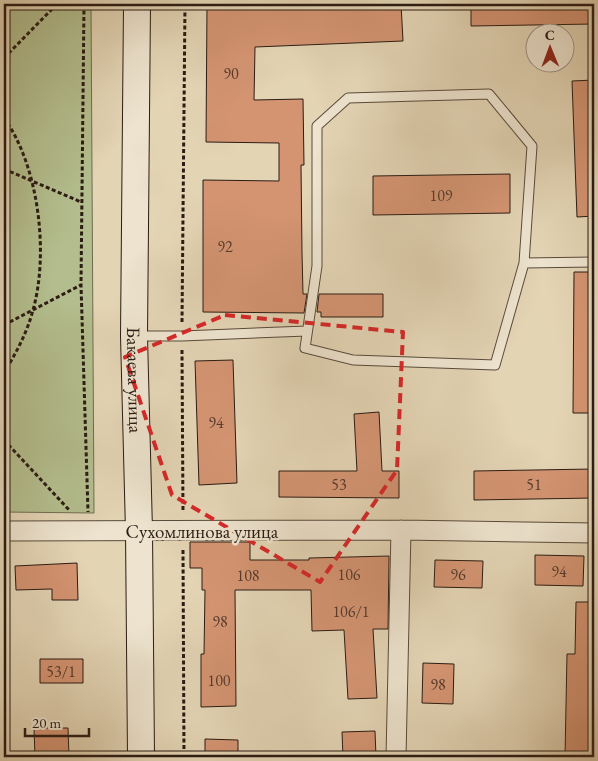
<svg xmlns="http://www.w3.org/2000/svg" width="598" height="761" font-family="'EB Garamond',serif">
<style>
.green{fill:#b3bd8d;stroke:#6f6c50}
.building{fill:#d49472;stroke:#2b1c14}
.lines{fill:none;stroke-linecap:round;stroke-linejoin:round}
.lane-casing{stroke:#594a3c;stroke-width:11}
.street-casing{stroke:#594a3c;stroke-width:21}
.secondary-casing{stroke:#2b1c14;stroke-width:28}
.path{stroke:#2b1c14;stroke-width:3;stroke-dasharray:4 2.5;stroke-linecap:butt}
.lane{stroke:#ede3ce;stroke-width:9}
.street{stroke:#ede3ce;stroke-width:19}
.secondary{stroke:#ede3ce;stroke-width:26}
.marked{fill:none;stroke:#d62828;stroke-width:4;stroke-dasharray:10 6;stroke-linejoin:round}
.labels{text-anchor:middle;stroke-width:5;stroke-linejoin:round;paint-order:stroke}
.number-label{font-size:16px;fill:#553a2c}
.street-label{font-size:19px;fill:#2b1c14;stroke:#ede3ce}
</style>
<rect width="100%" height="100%" fill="#e3d4b4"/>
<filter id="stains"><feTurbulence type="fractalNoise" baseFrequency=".004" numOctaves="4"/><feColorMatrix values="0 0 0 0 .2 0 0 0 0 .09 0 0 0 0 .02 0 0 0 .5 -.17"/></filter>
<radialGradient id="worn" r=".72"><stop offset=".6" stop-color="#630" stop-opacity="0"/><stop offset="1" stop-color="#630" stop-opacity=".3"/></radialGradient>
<path class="green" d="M 4,4 L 91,4 L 94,513 L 4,512 Z"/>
<path class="building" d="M 207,4 L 401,4 L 403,41 L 255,47 L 254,100 L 303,99 L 304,165 L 301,165 L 302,253 L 303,294 L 307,294 L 304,313 L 203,312 L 203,180 L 279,181 L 279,143 L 206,142 Z
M 471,4 L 594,4 L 594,24 L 471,26 Z
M 594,80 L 594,216 L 577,217 L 572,81 Z
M 510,174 L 510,213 L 373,215 L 373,176 Z
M 574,272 L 594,272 L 594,413 L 573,413 Z
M 319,294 L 383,294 L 383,317 L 321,317 L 321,312 L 317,312 Z
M 233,360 L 237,483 L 199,485 L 195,361 Z
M 379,412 L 382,471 L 399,471 L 399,498 L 279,497 L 279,471 L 357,471 L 354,414 Z
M 594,469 L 594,498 L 474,500 L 474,471 Z
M 190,542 L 250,542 L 250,560 L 309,560 L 309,558 L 389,556 L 388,629 L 373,629 L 377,698 L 348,699 L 344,630 L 312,631 L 311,590 L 235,590 L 236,706 L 201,707 L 201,654 L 204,654 L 205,590 L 202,590 L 202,568 L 190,568 Z
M 535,555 L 584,556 L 583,586 L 535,585 Z
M 435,560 L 483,561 L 482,588 L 434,587 Z
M 77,563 L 78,600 L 52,600 L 52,589 L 16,590 L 15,566 Z
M 576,602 L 594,602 L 594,757 L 565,757 L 567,654 L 575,654 Z
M 40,659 L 83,659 L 83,683 L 40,683 Z
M 423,663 L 454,664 L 453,704 L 422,703 Z
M 34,728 L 68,728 L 69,757 L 35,757 Z
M 375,731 L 376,757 L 343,757 L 342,732 Z
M 205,739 L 238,740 L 238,757 L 205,757 Z"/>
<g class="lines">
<g class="lane-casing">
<path id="lane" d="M 489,94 L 532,146 L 524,263 L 495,365 L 353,360 L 305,348 L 317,266 L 317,126 L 348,98 Z
M 524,263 L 594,262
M 135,336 L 182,336 L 307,331"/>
</g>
<g class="street-casing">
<path id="street" d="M 4,531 L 401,530 L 594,533
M 396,757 L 401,530"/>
</g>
<g class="secondary-casing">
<g id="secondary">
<path id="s1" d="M 137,4 L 134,336 L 139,531 L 141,757"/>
</g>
</g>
<path class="path" d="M 84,4 L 81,285 L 88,512
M 4,58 L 57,4
M 4,118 C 39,166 49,254 33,310 C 27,333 16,353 4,373
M 4,169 L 81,202
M 182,322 L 185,4
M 4,325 L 81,285
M 182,350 L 183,512
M 4,440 L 70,511
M 183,550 L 184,757"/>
<use href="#lane" class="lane"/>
<use href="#street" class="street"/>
<use href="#secondary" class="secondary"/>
</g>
<path class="marked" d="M 225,315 L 403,332 L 397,470 L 320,582 L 172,495 L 125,357 Z"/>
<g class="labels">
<g class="number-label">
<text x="231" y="79">90</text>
<text x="441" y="201">109</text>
<text x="225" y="252">92</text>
<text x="216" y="428">94</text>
<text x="339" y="490">53</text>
<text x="534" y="490">51</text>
<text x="559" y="577">94</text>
<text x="349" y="580">106</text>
<text x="458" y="580">96</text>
<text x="248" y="581">108</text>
<text x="351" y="617">106/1</text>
<text x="220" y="627">98</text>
<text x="61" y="677">53/1</text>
<text x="219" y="686">100</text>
<text x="438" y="690">98</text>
</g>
<g class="street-label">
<text dy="7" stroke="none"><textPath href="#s1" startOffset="376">Бакаева улица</textPath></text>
<text x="202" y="538">Сухомлинова улица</text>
</g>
</g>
<rect width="598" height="761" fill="none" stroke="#e3d4b4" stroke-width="20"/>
<rect x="5" y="5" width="588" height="751" fill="none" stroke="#2b1c14" stroke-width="2.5"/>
<rect x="10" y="10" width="578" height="741" fill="none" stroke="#2b1c14"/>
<g transform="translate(550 48) rotate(359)"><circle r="24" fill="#ede3ce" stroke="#9f9384"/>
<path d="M0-4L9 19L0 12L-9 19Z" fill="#8f2418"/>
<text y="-8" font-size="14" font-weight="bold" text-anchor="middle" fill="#2b1c14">С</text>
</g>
<path d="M25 728v8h64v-8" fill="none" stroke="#2b1c14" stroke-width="2.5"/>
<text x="32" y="728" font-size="15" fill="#2b1c14" stroke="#ede3ce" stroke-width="4" paint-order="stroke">20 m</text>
<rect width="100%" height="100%" filter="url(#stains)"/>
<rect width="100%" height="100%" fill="url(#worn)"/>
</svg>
